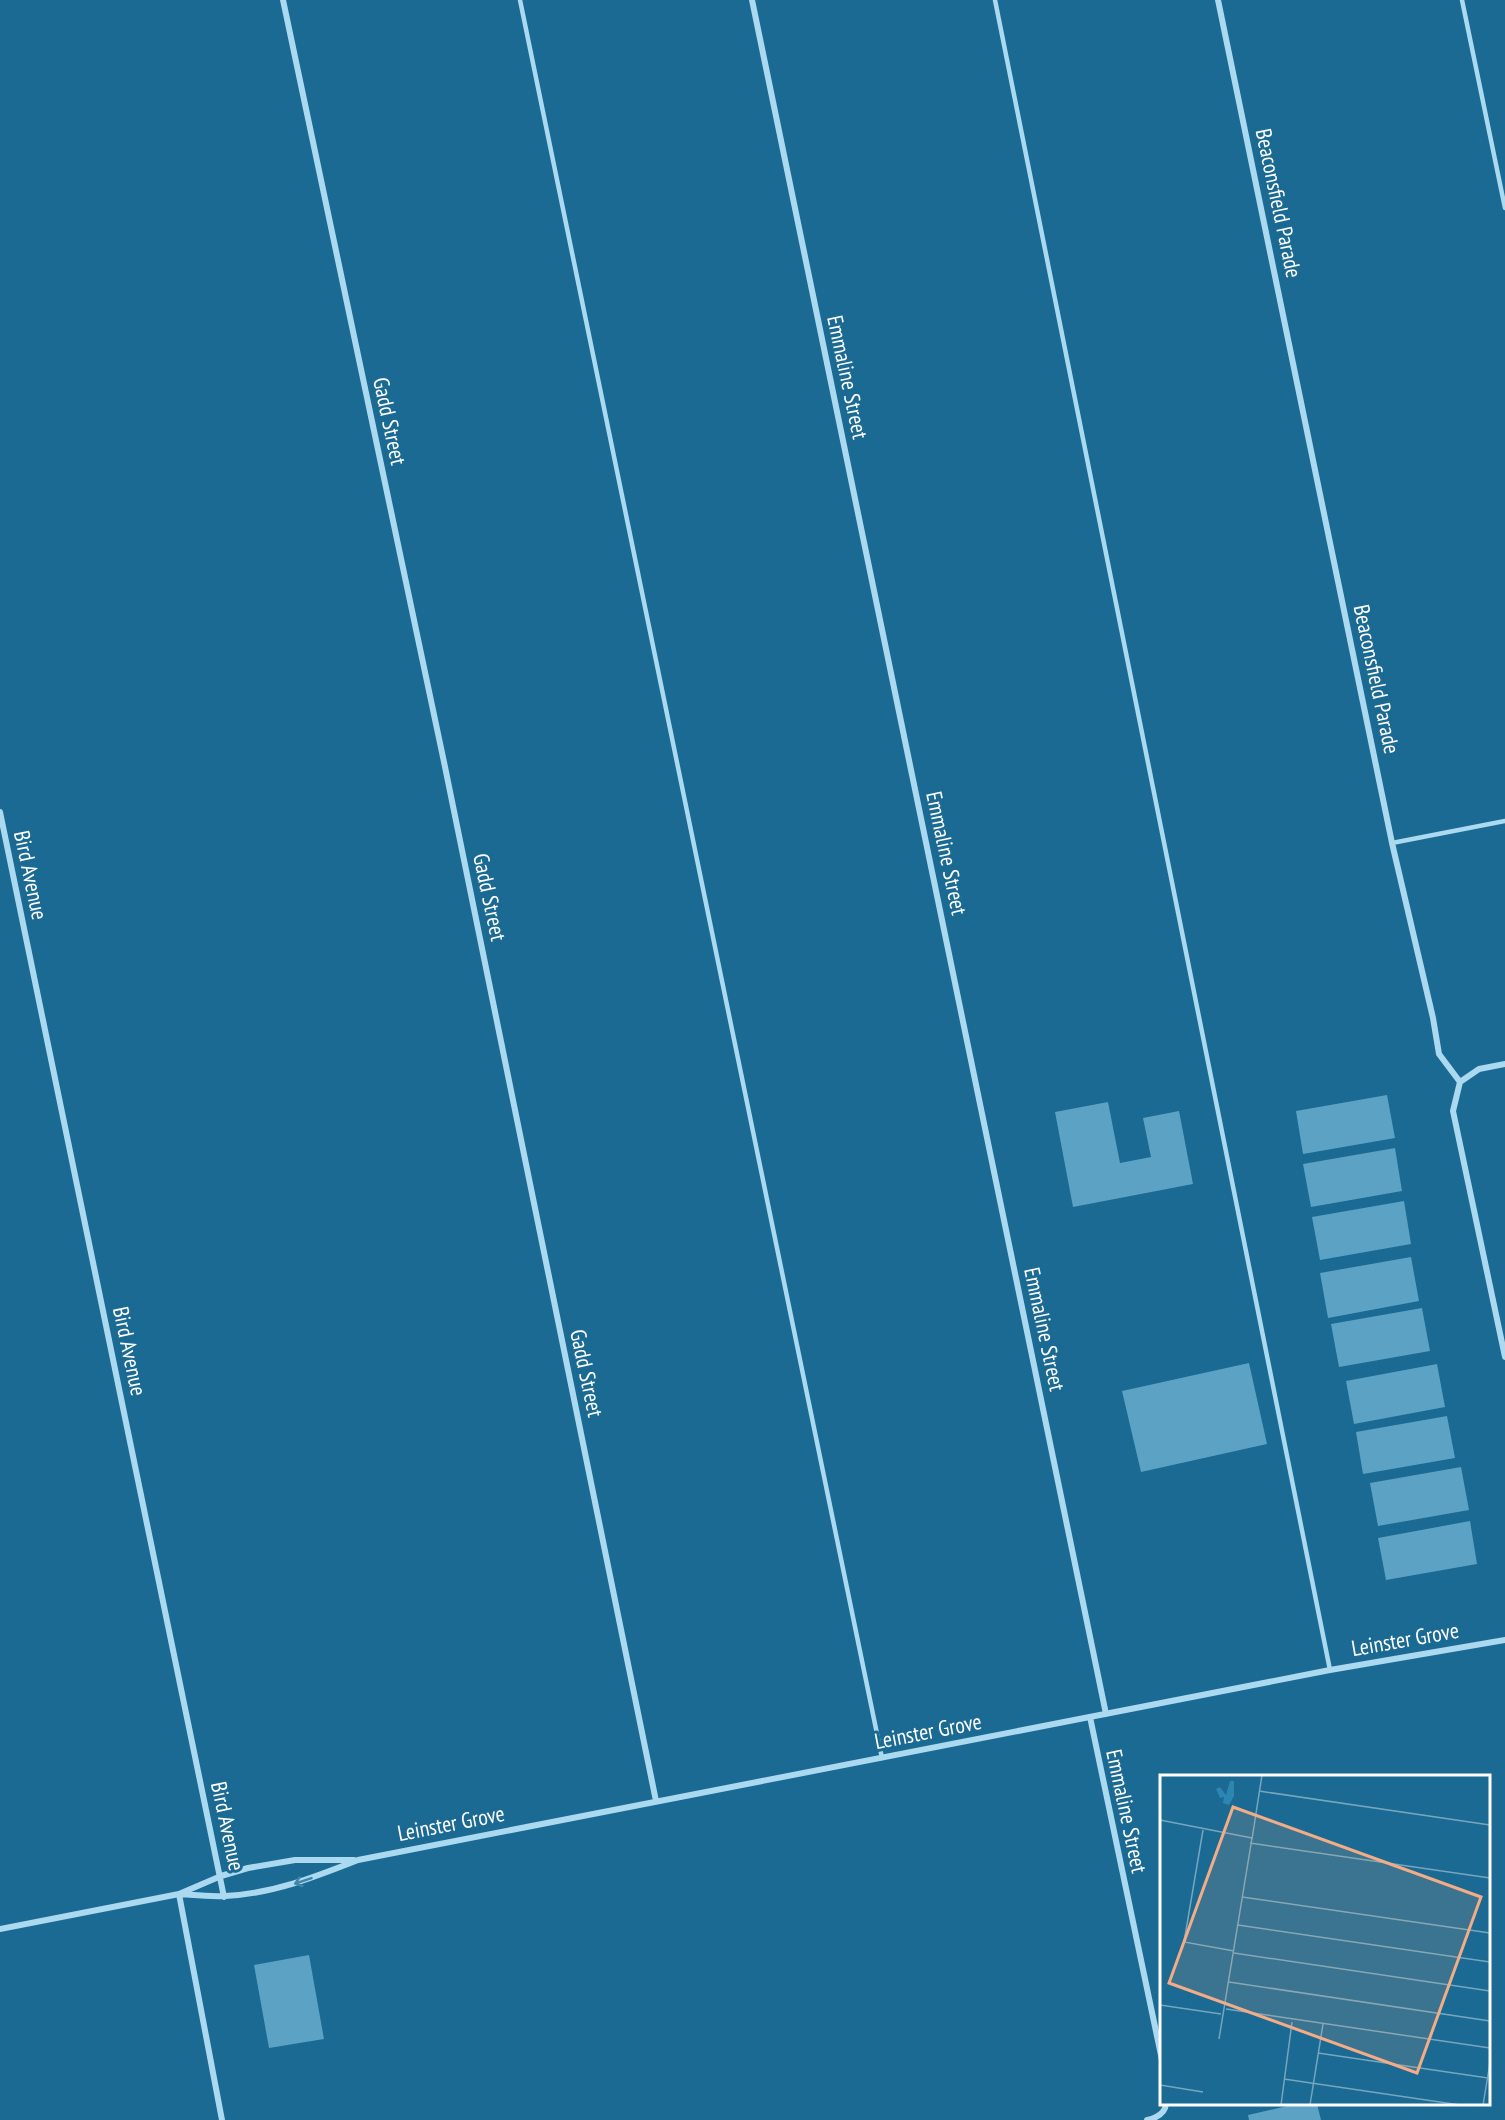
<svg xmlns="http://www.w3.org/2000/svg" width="1505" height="2120" font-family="'PT Sans Narrow',sans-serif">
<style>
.building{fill:#5ca2c4}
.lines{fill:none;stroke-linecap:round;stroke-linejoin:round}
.lane{stroke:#abd9ef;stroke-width:4.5}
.street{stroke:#abd9ef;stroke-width:6}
.oneway{stroke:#3e86aa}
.labels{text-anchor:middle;stroke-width:6;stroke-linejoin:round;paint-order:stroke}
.street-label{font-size:22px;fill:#fff;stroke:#1a6a93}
.inset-road{fill:none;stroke:#76a6be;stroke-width:1.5}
.view{fill:#f4ac86;fill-opacity:0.15;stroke:#f4ac86;stroke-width:3}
.inset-edge{fill:none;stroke:#fff;stroke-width:3}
</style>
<rect width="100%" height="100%" fill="#1a6a93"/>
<path class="building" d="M 1387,1095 L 1395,1138 L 1303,1154 L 1296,1111 Z
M 1108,1102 L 1120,1163 L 1151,1157 L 1143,1118 L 1179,1111 L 1193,1184 L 1073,1207 L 1055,1112 Z
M 1395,1148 L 1402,1191 L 1311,1207 L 1303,1164 Z
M 1404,1201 L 1411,1244 L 1320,1260 L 1312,1217 Z
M 1411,1257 L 1419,1301 L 1328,1318 L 1320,1273 Z
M 1422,1308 L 1430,1351 L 1339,1367 L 1331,1324 Z
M 1249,1363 L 1267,1444 L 1141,1472 L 1122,1391 Z
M 1437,1364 L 1445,1407 L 1354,1424 L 1346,1381 Z
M 1447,1416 L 1455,1458 L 1363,1474 L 1356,1432 Z
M 1461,1467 L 1469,1510 L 1378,1526 L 1370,1483 Z
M 1470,1521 L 1477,1564 L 1386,1580 L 1378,1538 Z
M 309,1955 L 324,2039 L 269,2048 L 254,1965 Z
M 1296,2104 L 1317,2104 L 1321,2120 L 1249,2120 L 1248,2115 Z"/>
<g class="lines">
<path class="lane" d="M 520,0 L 882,1758
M 995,0 L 1330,1670
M 1462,0 L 1505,208
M 1392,843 L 1505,821"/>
<path class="street" d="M 283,0 L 444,762 L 656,1801
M 752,0 L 1106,1714
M 1218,0 L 1392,843 L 1433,1018 L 1439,1054 L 1460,1082
M 0,812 L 224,1897
M 1460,1082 L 1453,1111 L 1505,1357
M 1460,1082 L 1479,1069 L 1505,1064
M 1090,1717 L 1162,2060
M 179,1894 C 194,1895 210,1897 225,1896 C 272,1894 315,1877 358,1860 L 1330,1670 L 1505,1640
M 179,1894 L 222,2120
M 0,1929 L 179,1894 L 221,1876 L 248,1868 L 295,1860 L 354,1860
M 1147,2120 C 1156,2118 1165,2114 1166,2104"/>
</g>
<defs><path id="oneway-shaft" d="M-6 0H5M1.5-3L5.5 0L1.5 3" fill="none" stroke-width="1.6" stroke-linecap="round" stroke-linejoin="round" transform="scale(1.5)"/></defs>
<use class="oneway" href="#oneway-shaft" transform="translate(303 1881) rotate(161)"/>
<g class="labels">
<g class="street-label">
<text transform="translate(1279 203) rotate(78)" y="8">Beaconsfield Parade</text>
<text transform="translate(848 377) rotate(78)" y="8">Emmaline Street</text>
<text transform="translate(390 421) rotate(78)" y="8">Gadd Street</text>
<text transform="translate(1377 679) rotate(78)" y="8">Beaconsfield Parade</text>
<text transform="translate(947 853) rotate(78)" y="8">Emmaline Street</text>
<text transform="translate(31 875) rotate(78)" y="8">Bird Avenue</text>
<text transform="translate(490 897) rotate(78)" y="8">Gadd Street</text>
<text transform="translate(1045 1329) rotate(78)" y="8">Emmaline Street</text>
<text transform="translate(130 1351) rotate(78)" y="8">Bird Avenue</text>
<text transform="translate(587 1373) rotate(78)" y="8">Gadd Street</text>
<text transform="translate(1405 1639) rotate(-10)" y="8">Leinster Grove</text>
<text transform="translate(928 1731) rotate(-11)" y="8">Leinster Grove</text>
<text transform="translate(1127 1811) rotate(78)" y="8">Emmaline Street</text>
<text transform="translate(451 1823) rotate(-11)" y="8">Leinster Grove</text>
<text transform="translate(228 1826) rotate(78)" y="8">Bird Avenue</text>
</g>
</g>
<g transform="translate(1160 1775)">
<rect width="330" height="330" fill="#1a6a93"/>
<path d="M 70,6 L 74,6 L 74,21 L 69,30 L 63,28 L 64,22 L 60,23 L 56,14 L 60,12 L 66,20 Z" fill="#2d86b1"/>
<path class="inset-road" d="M 99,16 L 330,50M 0,45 L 92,63M 43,55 L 24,167 L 74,176M 92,64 L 102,0M 90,68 L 330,103M 82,122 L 330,158M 78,150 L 330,187M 74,178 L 330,216M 69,207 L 330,246M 0,230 L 61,239M 66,234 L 330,273M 59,264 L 92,63M 158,278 L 328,303M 124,304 L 300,330M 0,310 L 43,317M 121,330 L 132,247M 150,330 L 163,249M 323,330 L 330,288"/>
<path class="view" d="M 73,32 L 321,122 L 257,298 L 9,208 Z"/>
<rect width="330" height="330" class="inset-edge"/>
</g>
</svg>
